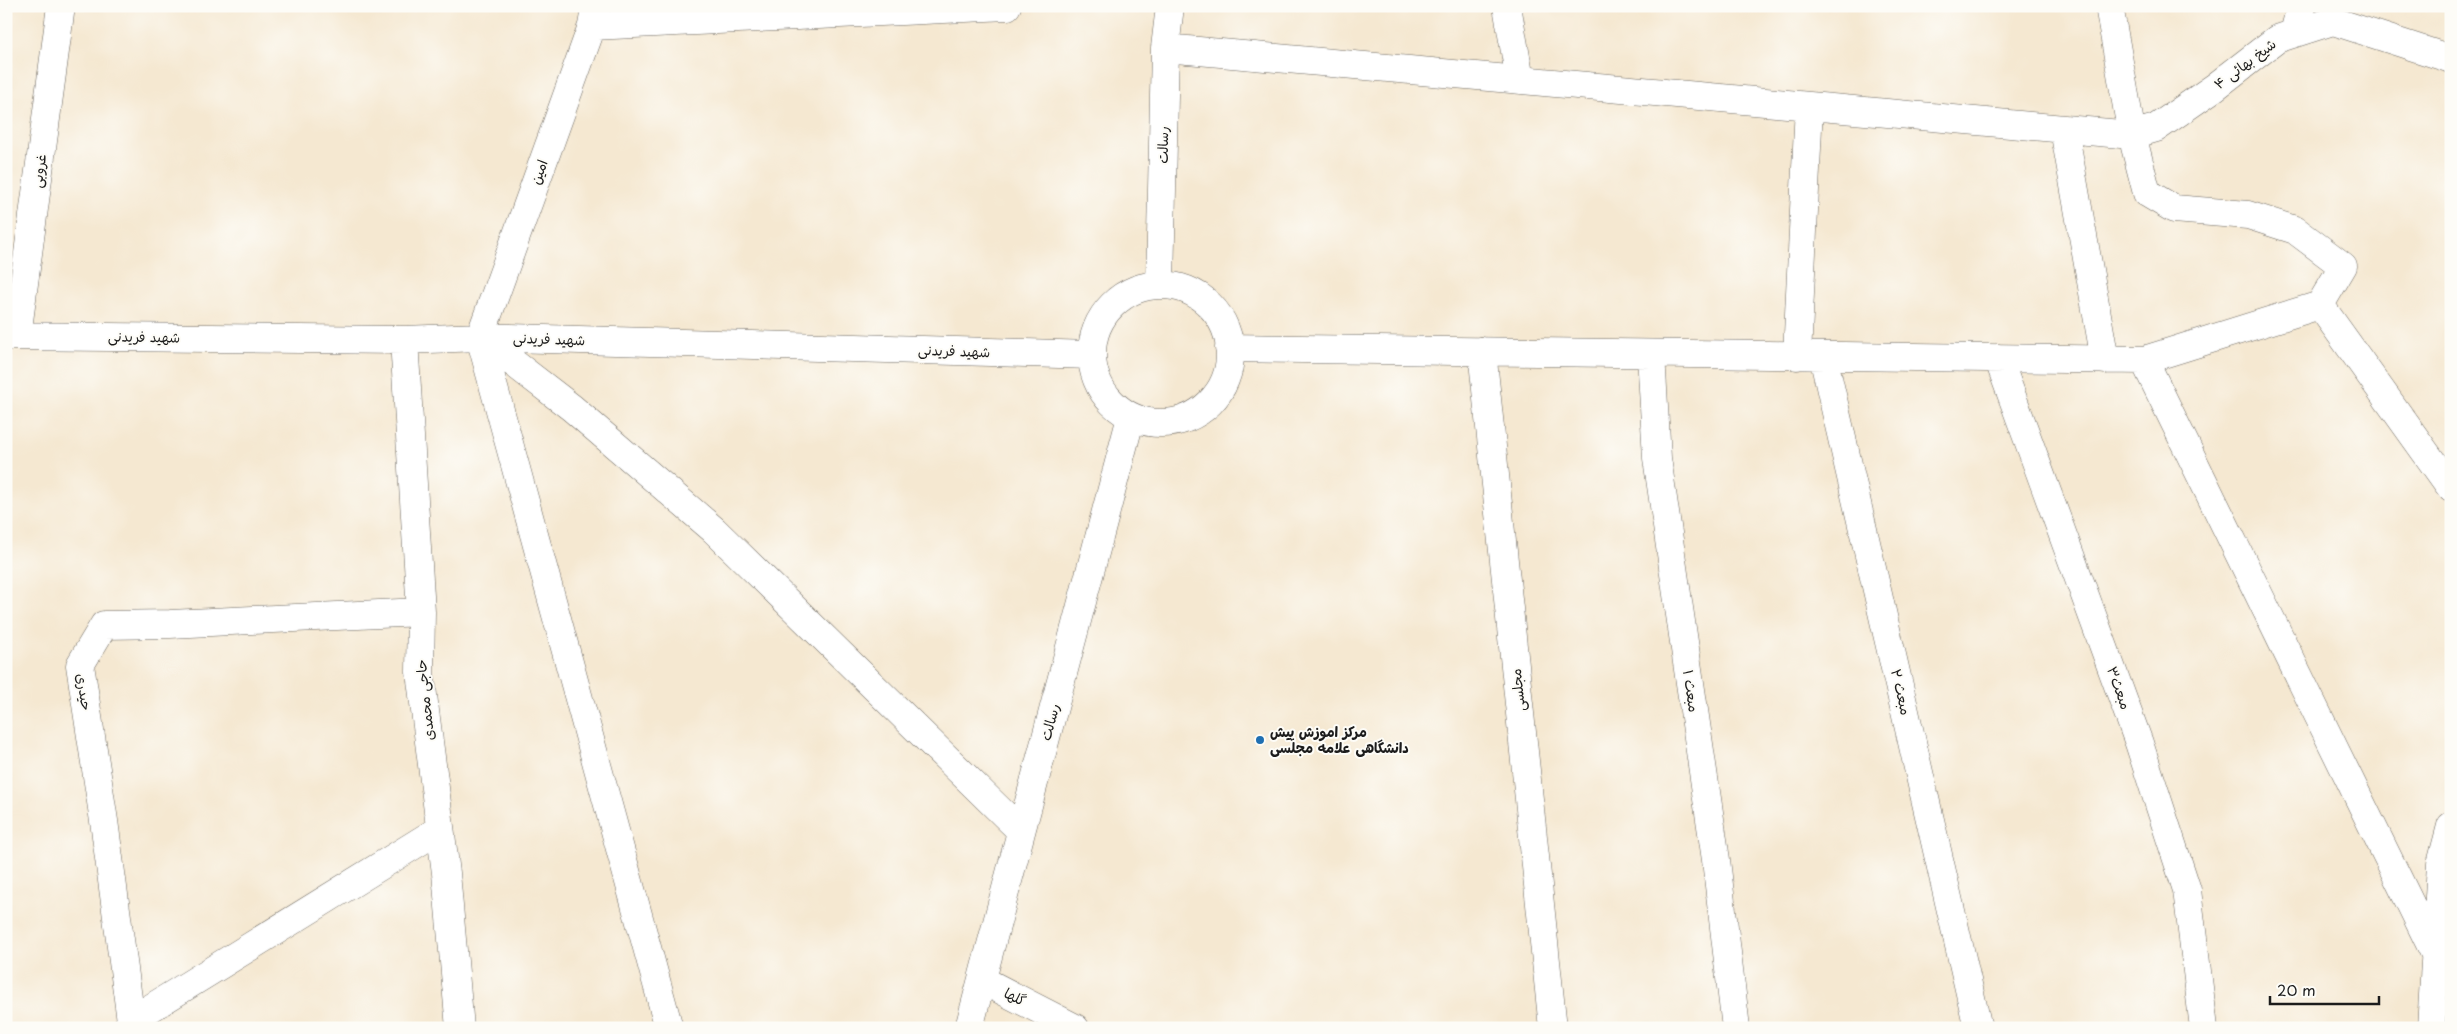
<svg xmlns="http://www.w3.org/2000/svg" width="2457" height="1034" font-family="'Playpen Sans','Playpen Sans Arabic',sans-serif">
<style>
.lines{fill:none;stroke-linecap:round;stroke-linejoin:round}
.minor-casing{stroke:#68635b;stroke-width:29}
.minor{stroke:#fff;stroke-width:28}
.poi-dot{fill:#1f6fb2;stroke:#fdfcf7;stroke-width:2}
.labels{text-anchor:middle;stroke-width:4;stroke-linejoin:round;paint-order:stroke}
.street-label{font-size:14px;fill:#1c1c1c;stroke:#fdfcf7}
.poi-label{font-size:14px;font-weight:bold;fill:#1c1c1c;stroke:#fdfcf7;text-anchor:start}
</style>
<rect width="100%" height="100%" fill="#fdfcf7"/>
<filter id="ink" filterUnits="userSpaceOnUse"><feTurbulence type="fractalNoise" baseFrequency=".02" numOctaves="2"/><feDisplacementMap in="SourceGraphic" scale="10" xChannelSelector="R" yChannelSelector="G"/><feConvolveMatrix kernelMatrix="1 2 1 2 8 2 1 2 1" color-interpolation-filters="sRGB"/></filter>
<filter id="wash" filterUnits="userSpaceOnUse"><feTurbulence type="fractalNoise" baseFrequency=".0096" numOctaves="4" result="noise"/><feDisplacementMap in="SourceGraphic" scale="20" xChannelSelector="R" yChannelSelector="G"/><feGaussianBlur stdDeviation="1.12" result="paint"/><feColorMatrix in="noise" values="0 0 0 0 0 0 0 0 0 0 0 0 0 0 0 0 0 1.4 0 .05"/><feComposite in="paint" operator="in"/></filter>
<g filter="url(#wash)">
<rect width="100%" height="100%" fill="#f5e8d1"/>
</g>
<g filter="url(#ink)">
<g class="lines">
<g class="minor-casing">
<path id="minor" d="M 1507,6 L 1520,80
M 592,26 L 1007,6
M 2294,33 L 2301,6
M 1165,48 L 2132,135 L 2156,128 L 2215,87 L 2277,39 L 2333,21 L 2451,59
M 2064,129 L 2105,360
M 1160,284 L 1165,48 L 1170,6
M1092 354a69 69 0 1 1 138 0a69 69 0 1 1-138 0Z
M 2320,305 L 2451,488
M 6,336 L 404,340 L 480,337 L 1091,355
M 17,336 L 61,6
M 480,337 L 572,408 L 714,530 L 1021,831
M 480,337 L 669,1028
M 480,337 L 592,26 L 595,9
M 404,340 L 421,612 L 420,672 L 446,873 L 460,1028
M 1229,348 L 2144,360 L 2320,305 L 2343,266 L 2295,230 L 2248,215 L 2174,209 L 2147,193 L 2132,135 L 2109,6
M 1482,351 L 1553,1028
M 1651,354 L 1657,458 L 1716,860 L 1736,1028
M 1797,356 L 1809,106
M 1823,356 L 1978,1028
M 1998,358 L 2139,743 L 2187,890 L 2204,1028
M 2144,360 L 2435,954
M 982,980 L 1075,1028
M 130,1021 L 440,829
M 132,1028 L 104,821 L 80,665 L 104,625 L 170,624 L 421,612
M 969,1028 L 1131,417
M 2431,1028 L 2441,864 L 2451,826"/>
</g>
<use href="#minor" class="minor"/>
</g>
</g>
<circle class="poi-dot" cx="1260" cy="740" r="5"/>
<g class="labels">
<g class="street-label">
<text transform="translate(2245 64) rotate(-37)" y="5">شیخ بهائی ۴</text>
<text transform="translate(1163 145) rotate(-89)" y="5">رسالت</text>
<text transform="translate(39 171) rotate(-82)" y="5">غروبی</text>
<text transform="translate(539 172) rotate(-70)" y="5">امین</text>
<text transform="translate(144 337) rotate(1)" y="5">شهید فریدنی</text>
<text transform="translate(549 339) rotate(2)" y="5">شهید فریدنی</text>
<text transform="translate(954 351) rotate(2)" y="5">شهید فریدنی</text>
<text transform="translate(2119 688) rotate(70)" y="5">مبعث۳</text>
<text transform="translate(1518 690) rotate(-96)" y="5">مجلسی</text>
<text transform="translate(1691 691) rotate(82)" y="5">مبعث ۱</text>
<text transform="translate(84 692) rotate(81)" y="5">حیدری</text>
<text transform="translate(1901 692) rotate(77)" y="5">مبعث ۲</text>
<text transform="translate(425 700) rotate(-96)" y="5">حاجی محمدی</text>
<text transform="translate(1050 722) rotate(-75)" y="5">رسالت</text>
<text transform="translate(1015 997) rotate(27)" y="5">گلها</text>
</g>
<g class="poi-label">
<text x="1270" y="737">مرکز اموزش پیش<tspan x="1270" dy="16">دانشگاهی علامه مجلسی</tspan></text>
</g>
</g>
<rect width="2457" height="1034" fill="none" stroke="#fdfcf7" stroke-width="25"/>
<path d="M2270 996v8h109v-8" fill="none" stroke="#1c1c1c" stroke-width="2.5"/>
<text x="2277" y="996" font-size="15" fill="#1c1c1c" stroke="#fdfcf7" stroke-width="4" paint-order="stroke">20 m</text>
</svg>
